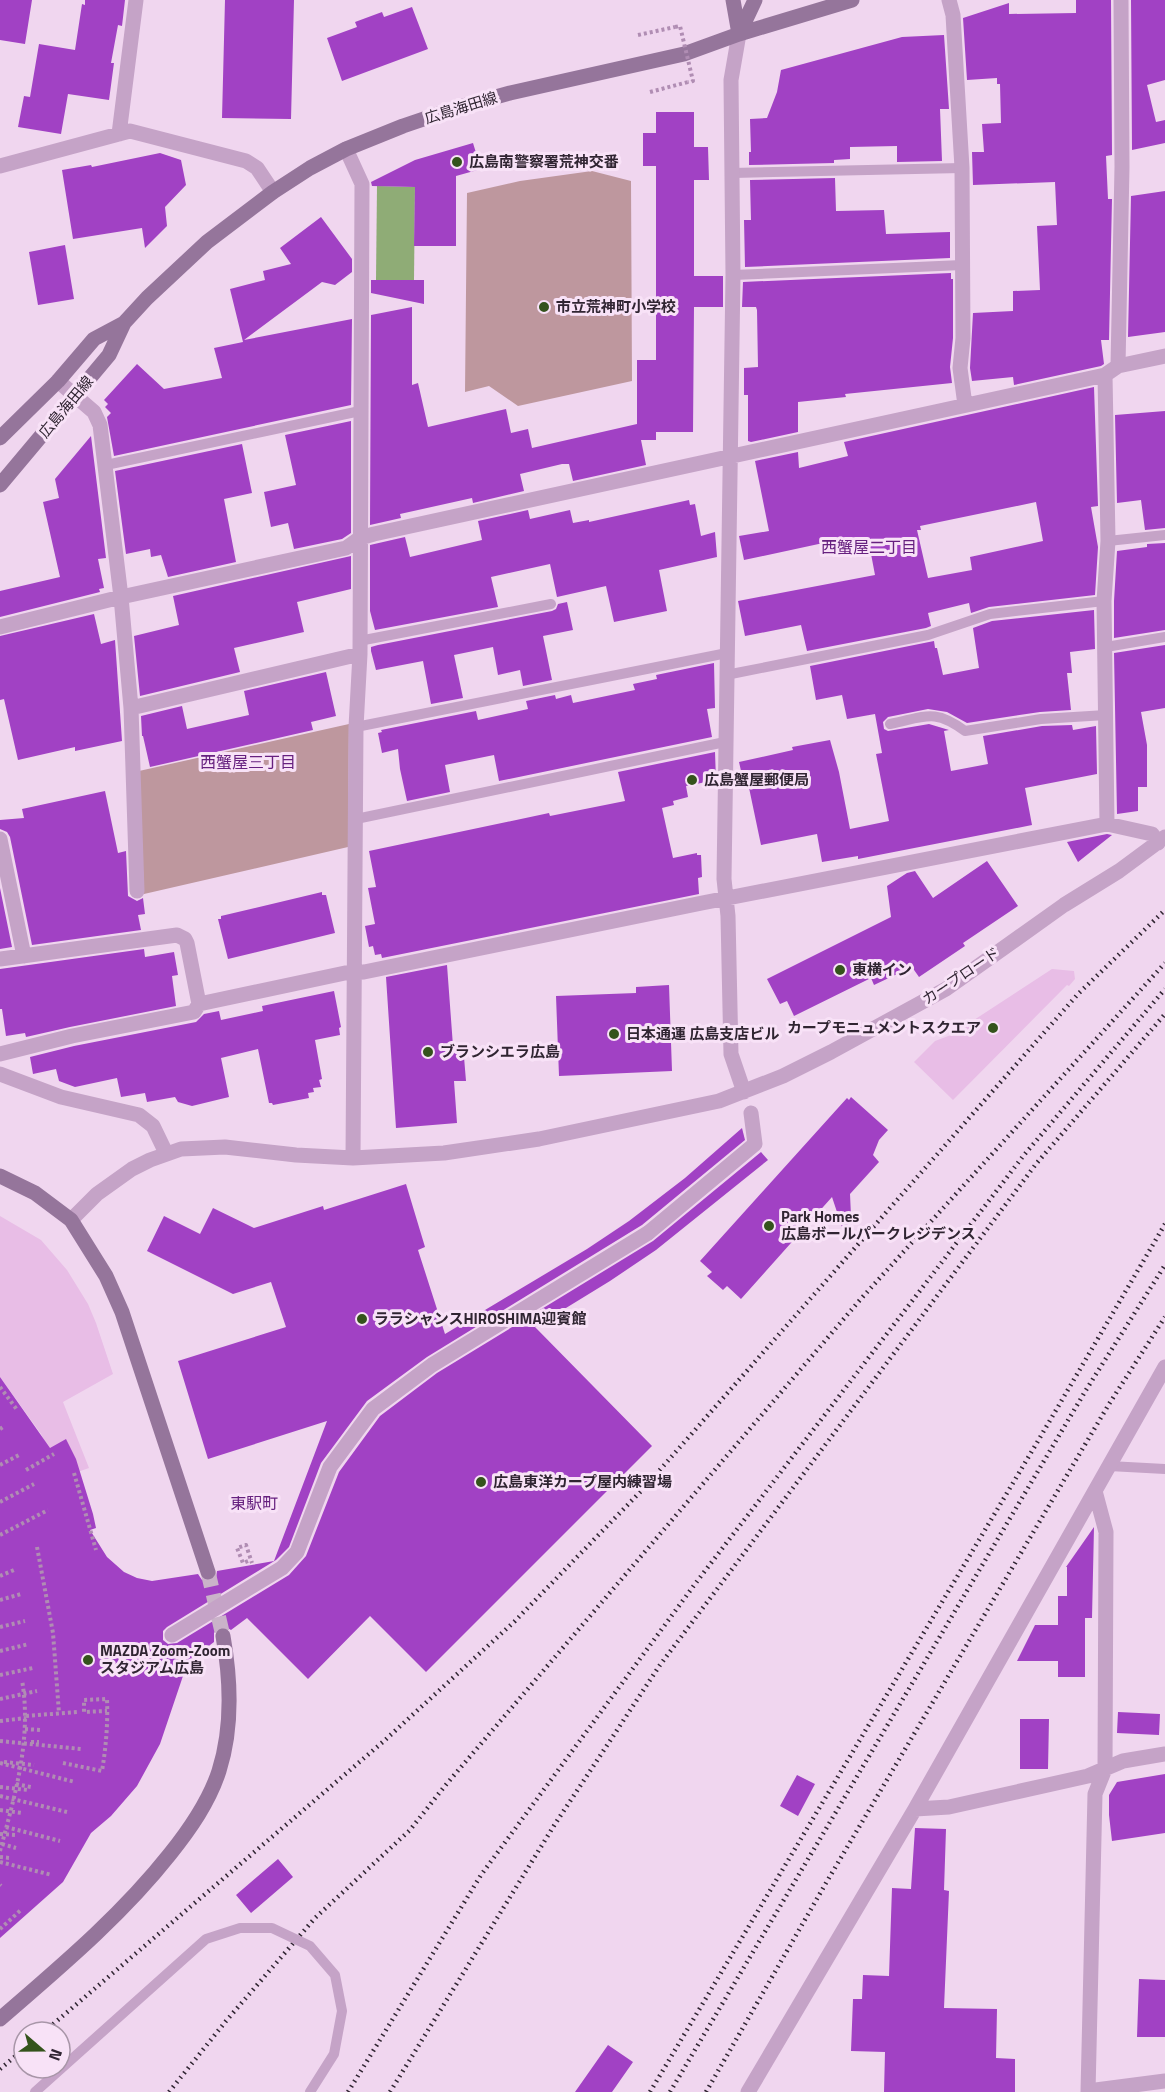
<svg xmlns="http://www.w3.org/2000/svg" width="1165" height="2092" font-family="'Titillium Web','Noto Sans JP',sans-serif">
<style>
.green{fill:#be979e}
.plaza{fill:#e8bde6}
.water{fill:#8fac76}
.building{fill:#a141c4;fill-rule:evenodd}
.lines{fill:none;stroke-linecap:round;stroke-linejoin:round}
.secondary-tunnel{stroke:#cab3c9;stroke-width:15;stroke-dasharray:15 8;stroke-linecap:butt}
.path{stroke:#b08db3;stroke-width:4;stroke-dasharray:3 3;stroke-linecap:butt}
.lane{stroke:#c5a3c7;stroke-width:10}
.street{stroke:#c5a3c7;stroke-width:15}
.secondary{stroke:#95759b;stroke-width:15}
.rail{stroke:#302532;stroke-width:4.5;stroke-dasharray:1.5 4.5;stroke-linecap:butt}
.path-bridge{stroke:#b08db3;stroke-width:4;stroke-dasharray:3 3;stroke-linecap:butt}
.lane-bridge{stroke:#c5a3c7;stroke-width:10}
.street-bridge{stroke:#c5a3c7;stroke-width:15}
.poi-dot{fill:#34531c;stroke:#f8e2f7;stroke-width:2}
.labels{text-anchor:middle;stroke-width:6;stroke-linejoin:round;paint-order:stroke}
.street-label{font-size:15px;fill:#302532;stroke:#f8e2f7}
.poi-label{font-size:15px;font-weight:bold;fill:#302532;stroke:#f8e2f7;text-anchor:start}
.neighbourhood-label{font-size:16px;fill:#66207f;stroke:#f8e2f7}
</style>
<rect width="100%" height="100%" fill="#f0d6ef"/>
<path class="green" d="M 592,171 L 631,181 L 632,381 L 518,406 L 489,386 L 465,392 L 467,193 L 520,181 Z
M 349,724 L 348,847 L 144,894 L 139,771 Z"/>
<path class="plaza" d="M 1052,969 L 1074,971 L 1075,979 L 1069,986 L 1067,985 L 953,1100 L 914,1062 L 935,1041 L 951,1035 Z
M 0,1216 L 41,1240 L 67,1270 L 88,1304 L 96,1323 L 113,1374 L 63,1402 L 89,1468 L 63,1477 L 41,1434 L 0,1377 Z"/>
<path class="water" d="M 377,186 L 415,187 L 414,280 L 376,280 Z"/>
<path class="building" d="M 0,0 L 32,0 L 25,44 L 0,40 Z
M 85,0 L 125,0 L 122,26 L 118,25 L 111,63 L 114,63 L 109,100 L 68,94 L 61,134 L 18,127 L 24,96 L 30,97 L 39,44 L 75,50 L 82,4 L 85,5 Z
M 225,0 L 294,0 L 291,119 L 222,118 Z
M 1076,0 L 1111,0 L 1112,155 L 1106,156 L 1108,199 L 1112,199 L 1109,340 L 1101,340 L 1104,364 L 1101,366 L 1014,385 L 1013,377 L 972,381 L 970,368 L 973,313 L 1013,311 L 1013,291 L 1040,290 L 1037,226 L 1057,225 L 1055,182 L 973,185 L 972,152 L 984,152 L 982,124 L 1001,123 L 1000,84 L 997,84 L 997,78 L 967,80 L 963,18 L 1009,3 L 1009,14 L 1076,13 Z
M 1131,0 L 1165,0 L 1165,80 L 1147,85 L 1156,122 L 1165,120 L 1165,143 L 1132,150 Z
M 412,7 L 428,49 L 342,81 L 327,38 L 357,27 L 355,22 L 382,12 L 384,17 Z
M 944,35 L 949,109 L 940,109 L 942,161 L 897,162 L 897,146 L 850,147 L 850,159 L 834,160 L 834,163 L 749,165 L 749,152 L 751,152 L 750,119 L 767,118 L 777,92 L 781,70 L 902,37 Z
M 656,112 L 694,112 L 694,147 L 708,147 L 709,180 L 694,180 L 694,276 L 723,276 L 723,307 L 694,307 L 693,432 L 656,432 L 656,440 L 641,440 L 646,465 L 573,481 L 569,464 L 562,464 L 520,474 L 524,491 L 473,503 L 472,498 L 400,514 L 401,518 L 370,525 L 371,315 L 412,307 L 412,385 L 418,383 L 428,427 L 506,409 L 511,433 L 528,429 L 532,448 L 637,424 L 637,360 L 656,360 L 656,166 L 643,166 L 643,133 L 656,133 Z
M 473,143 L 481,169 L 456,176 L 456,246 L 414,246 L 415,187 L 372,186 L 371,182 L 415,160 Z
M 160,153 L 181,160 L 186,185 L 165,207 L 167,226 L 145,248 L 142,228 L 73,239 L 62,170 L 91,165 L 92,167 Z
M 835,178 L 836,211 L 884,210 L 886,234 L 950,232 L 950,258 L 745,267 L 744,220 L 751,220 L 750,180 Z
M 1165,191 L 1165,332 L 1128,337 L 1131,196 Z
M 321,217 L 352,259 L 352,272 L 335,285 L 322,282 L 244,340 L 352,319 L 351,405 L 114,456 L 107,417 L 111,413 L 105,407 L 108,404 L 104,400 L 137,364 L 164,389 L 222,378 L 214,348 L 243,342 L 230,289 L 265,280 L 263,271 L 291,264 L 280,248 Z
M 65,245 L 74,299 L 38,305 L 29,252 Z
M 951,273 L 951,279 L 953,279 L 953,338 L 950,367 L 952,383 L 845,394 L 846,397 L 798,402 L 798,432 L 751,442 L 748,441 L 748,395 L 744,395 L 744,368 L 758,367 L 757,310 L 756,307 L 742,307 L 743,282 Z
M 371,280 L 424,280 L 424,304 L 371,293 Z
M 1094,387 L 1098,506 L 1091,507 L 1098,547 L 1095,595 L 989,607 L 971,613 L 969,603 L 928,613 L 931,626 L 926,628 L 807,651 L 801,625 L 745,636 L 738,601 L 875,575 L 868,538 L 852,541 L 851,537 L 744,560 L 739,536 L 769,531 L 755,461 L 798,452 L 799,468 L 848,456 L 844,442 ZM 1036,502 L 1043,541 L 970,557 L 972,570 L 928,578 L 917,530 L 921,530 L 920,526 Z
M 1165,411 L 1165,528 L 1145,530 L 1141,500 L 1117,503 L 1115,415 Z
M 351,421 L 351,533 L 342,539 L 294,549 L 288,523 L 271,527 L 264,492 L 296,485 L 285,435 Z
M 91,436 L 106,558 L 98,559 L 104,588 L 99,589 L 100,592 L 0,617 L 0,591 L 60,577 L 43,502 L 59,498 L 55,479 Z
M 242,444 L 252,493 L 224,499 L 236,562 L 168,577 L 161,555 L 151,557 L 150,549 L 126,554 L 115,471 Z
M 689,500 L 690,505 L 695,504 L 701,536 L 715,532 L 717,557 L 659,570 L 667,611 L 614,622 L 606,586 L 557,597 L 550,564 L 491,577 L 498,607 L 375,630 L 370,611 L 370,545 L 405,537 L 410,557 L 482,540 L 478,521 L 528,510 L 530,519 L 570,510 L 573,523 L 589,520 L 589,522 Z
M 1165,543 L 1165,630 L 1114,638 L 1114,601 L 1117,551 L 1147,547 L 1147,544 Z
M 351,556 L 351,589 L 297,602 L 304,632 L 234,648 L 240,672 L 140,696 L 134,636 L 179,625 L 173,596 Z
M 567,602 L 573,630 L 543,636 L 552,680 L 523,686 L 520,670 L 498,675 L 493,647 L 454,655 L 463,698 L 431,704 L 423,661 L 376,670 L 371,651 L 371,647 L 378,645 L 552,611 L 556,609 L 558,604 Z
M 1094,610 L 1095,649 L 1070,652 L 1072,673 L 1067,673 L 1071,710 L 1040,712 L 967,723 L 947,712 L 928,709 L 888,717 L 883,722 L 884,729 L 888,731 L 929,724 L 949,730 L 944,731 L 951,771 L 988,764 L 983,736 L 1042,726 L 1072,725 L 1073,730 L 1096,726 L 1097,774 L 1025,788 L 1032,825 L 858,859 L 858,856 L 822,862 L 817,834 L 761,845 L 748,783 L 744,784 L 739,762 L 793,750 L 792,747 L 830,740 L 839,772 L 850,829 L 889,821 L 876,754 L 882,753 L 875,714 L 847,719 L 842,695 L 816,700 L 810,666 L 934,641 L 935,648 L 937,648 L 943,675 L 979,668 L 973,628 L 992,621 Z
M 94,614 L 101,644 L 115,640 L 122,741 L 75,751 L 75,747 L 18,760 L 4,699 L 0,700 L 0,636 Z
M 1165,645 L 1165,708 L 1141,712 L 1147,745 L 1147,787 L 1138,787 L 1138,811 L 1117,814 L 1114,653 Z
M 714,663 L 715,708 L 707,709 L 712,737 L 499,781 L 494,755 L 445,765 L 450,792 L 407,801 L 400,769 L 398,749 L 382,753 L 378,733 L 382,732 L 381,730 L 476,711 L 478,720 L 528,709 L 526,701 L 555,695 L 556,699 L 571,695 L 573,703 L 635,690 L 633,684 L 657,679 L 656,675 Z
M 326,672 L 336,716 L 311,722 L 313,730 L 150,767 L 143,736 L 142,736 L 141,716 L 182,706 L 187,729 L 249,715 L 244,691 Z
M 715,752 L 716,780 L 686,786 L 688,797 L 673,801 L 674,805 L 662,808 L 673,858 L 697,853 L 697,855 L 701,855 L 702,877 L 698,878 L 699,894 L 382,958 L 381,954 L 375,955 L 373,946 L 369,947 L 365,926 L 375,924 L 368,888 L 376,887 L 369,851 L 549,813 L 550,816 L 625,801 L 618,772 Z
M 105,791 L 118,853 L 126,851 L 128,896 L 137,901 L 143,898 L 145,914 L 138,915 L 141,930 L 32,945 L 10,837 L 7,832 L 0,829 L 0,820 L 24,818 L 22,809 Z
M 1107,834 L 1112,835 L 1078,862 L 1067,842 Z
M 987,861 L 1018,906 L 963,943 L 965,946 L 919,977 L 912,967 L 874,985 L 871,978 L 794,1016 L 787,1001 L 780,1004 L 767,979 L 891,917 L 887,886 L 907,873 L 915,871 L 933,898 Z
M 0,888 L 12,947 L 0,949 Z
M 322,892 L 322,895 L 326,895 L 335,933 L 228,959 L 218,919 L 221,919 L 221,916 Z
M 144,949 L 145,957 L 174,952 L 178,975 L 172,976 L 176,1006 L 70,1027 L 26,1037 L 25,1033 L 6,1036 L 2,1009 L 0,1009 L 0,969 Z
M 447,965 L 453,1046 L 463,1045 L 466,1081 L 454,1081 L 457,1123 L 396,1128 L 386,977 Z
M 669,985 L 672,1071 L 559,1076 L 556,996 L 636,993 L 636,987 Z
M 334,991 L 341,1027 L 339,1028 L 340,1035 L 315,1040 L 322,1079 L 319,1080 L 321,1087 L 313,1088 L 314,1092 L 308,1093 L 309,1098 L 273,1105 L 272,1103 L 269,1103 L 258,1049 L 221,1058 L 229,1097 L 192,1106 L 178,1102 L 175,1097 L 147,1102 L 145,1093 L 121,1097 L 117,1078 L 75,1087 L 59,1081 L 56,1069 L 33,1074 L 30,1057 L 74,1046 L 196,1022 L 204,1014 L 219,1011 L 221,1020 L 263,1011 L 262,1006 Z
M 851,1097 L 888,1130 L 879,1140 L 873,1155 L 879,1162 L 850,1194 L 852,1238 L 846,1239 L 832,1197 L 741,1299 L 727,1286 L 723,1290 L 707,1276 L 712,1272 L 700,1261 L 847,1098 L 849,1100 Z
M 742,1128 L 745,1140 L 642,1225 L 427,1357 L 367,1401 L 321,1463 L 289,1547 L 276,1560 L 167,1627 L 163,1631 L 163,1640 L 168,1644 L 177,1643 L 289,1575 L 306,1556 L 339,1472 L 380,1416 L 437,1373 L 653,1241 L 761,1152 L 768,1160 L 656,1250 L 610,1281 L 535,1327 L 652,1446 L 426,1672 L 370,1616 L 308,1679 L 247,1618 L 231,1630 L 226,1627 L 217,1628 L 214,1633 L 214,1642 L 202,1651 L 184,1673 L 160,1744 L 137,1786 L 111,1816 L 91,1833 L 63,1882 L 0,1938 L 0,1377 L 50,1448 L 66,1439 L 76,1459 L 93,1514 L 96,1528 L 90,1530 L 107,1557 L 124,1572 L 137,1578 L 152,1581 L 198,1574 L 202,1580 L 210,1581 L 216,1578 L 217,1571 L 274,1561 L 327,1421 L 208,1459 L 178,1361 L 286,1327 L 271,1282 L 233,1294 L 147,1251 L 164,1216 L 200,1234 L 213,1208 L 254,1228 L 323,1206 L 324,1210 L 406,1184 L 425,1247 L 418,1250 L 445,1334 L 587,1249 L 629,1221 L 685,1178 Z
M 1094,1527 L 1092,1618 L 1085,1618 L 1085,1677 L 1058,1677 L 1058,1661 L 1017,1661 L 1035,1625 L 1058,1625 L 1058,1596 L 1067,1596 L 1067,1567 L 1066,1567 Z
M 1118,1712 L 1160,1714 L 1159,1735 L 1117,1733 Z
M 1020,1719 L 1049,1719 L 1048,1769 L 1020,1769 Z
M 1165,1774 L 1165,1833 L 1112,1841 L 1109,1815 L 1109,1795 L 1117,1782 Z
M 797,1775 L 815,1784 L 798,1816 L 780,1806 Z
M 915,1828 L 946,1829 L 944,1890 L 949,1891 L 944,2008 L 997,2009 L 996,2058 L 1015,2059 L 1015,2092 L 884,2092 L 885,2052 L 851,2051 L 853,1999 L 862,1999 L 863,1975 L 889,1976 L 892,1888 L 911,1889 Z
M 278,1859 L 293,1877 L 251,1913 L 236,1895 Z
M 1139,1979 L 1165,1980 L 1165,2037 L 1137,2037 Z
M 608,2045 L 633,2062 L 612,2092 L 575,2092 Z"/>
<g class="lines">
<path class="secondary-tunnel" d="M 208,1572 L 223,1636"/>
<path class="path" d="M 638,35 L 675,27
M 650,92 L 688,82
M 0,1387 L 18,1411
M 0,1429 L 3,1427
M 0,1465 L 19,1455
M 26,1470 L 54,1454
M 74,1473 L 96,1550
M 0,1502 L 34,1484
M 0,1535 L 48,1510
M 37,1547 L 53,1633 L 59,1713
M 248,1561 L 243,1563 L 237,1548 L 246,1545 L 252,1563
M 0,1576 L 14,1570
M 0,1600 L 21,1594
M 0,1627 L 25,1621
M 0,1651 L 29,1644
M 0,1675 L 33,1668
M 0,1699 L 37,1691
M 26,1716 L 77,1712
M 0,1721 L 26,1718
M 25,1729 L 40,1730
M 0,1741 L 81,1749
M 31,1742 L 39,1742
M 4,1762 L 34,1765
M 0,1763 L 75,1782
M 63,1763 L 102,1771 C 106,1747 108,1723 107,1699 L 84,1700 L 84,1712 L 107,1711
M 16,1784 L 31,1787
M 0,1787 L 28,1790
M 0,1796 L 67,1812
M 0,1810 L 22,1813
M 6,1827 L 60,1841
M 0,1834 L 17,1835
M 2,1844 L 16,1848
M 0,1851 C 15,1795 32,1739 22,1680
M 0,1857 L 10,1858
M 0,1862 L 52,1875
M 0,1885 L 1,1886
M 0,1929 L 22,1909"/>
<path class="lane" d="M 733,173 L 962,168
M 733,275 L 962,265
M 106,465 L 360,411
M 1108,541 L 1165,535
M 359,641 L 551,604
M 1106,647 L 1165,637
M 726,675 L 928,635 L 990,614 L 1104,601
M 890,724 C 925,717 934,708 965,731 L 1041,719 L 1106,715
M 356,727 L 727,653
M 356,819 L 725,742
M 1109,1466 L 1165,1469"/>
<path class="street" d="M 949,0 L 953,15 L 962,168 L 963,338 L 960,368 L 965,405
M 739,34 L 731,80 L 733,275 L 724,879 L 728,916 L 731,1054 L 744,1092
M 119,134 L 136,0
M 346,149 L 362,184 L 360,654 L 356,727 L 353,1158
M 0,166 L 130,131 L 246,161 L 257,168 L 273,192
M 1118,366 L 1122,167 L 1121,0
M 1105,375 L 1108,541 L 1104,601 L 1107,824
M 58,381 L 94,412 L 100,425 L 121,597 L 131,708 L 137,891
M 0,627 L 121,597 L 346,548 L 360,538 L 374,534 L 1105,375 L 1118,366 L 1165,356
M 131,708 L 360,654
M 0,839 L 24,956
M 0,959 L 177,935 L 185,939 L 187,943 L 199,1004
M 0,1054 L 72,1036 L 194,1012 L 199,1004 L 345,973 L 364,972 L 702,903 L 1107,824 L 1152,834 L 1158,843
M 0,1074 L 61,1097 L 139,1115 L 153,1126 L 166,1153
M 71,1220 L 97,1194 L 132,1169 L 150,1160 L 181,1149 L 225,1147 L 296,1155 L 353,1158 L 444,1153 L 539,1139 L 719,1101 L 783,1076 L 831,1052 L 946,989 L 1064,905 L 1119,871 L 1165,837
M 648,1233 L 755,1144 L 751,1113
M 915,1809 L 949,1807 L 1088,1776 L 1123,1761 L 1165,1754
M 1088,2091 L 1165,2081
M 748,2092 L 915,1809 L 1165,1367
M 1088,2092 L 1095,1794 L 1105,1769 L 1106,1532 L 1095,1491"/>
<path class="secondary" d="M 733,0 L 739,34
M 739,34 L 755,0
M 0,438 L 58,381 L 94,339 L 124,323
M 0,485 L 109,355 L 124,323 L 147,298 L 207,242 L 273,192 L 310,168 L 346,149 L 403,126 L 456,108 L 510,93 L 684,54 L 739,34 L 852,0
M 0,1176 L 35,1193 L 71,1220 L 106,1276 L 122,1312 L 208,1572
M 0,2019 C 60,1967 121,1916 170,1854 C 190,1829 209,1802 219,1771 C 233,1727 231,1681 223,1636"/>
<path class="rail" d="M 44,2032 L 384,1741 L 515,1621 L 644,1488 L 1078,994 L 1165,910
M 0,2069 L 24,2049
M 169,2092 L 226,2021 L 315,1918 L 410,1830 L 444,1787 L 859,1301 L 1165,963
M 348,2092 L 481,1875 L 695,1584 L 1024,1155 L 1165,989
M 390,2092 L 555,1824 L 660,1665 L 1036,1164 L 1165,1014
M 650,2092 L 1035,1446 L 1165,1224
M 670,2092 L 1086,1390 L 1165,1265
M 706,2092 L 826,1883 L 1109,1404 L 1165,1317"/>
<path class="path-bridge" d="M 675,27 L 680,26 L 693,81 L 688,82"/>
<path class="lane-bridge" d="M 35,2092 L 206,1939 L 240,1928 L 272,1928 L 310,1946 L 335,1975 L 342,2011 L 334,2054 L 310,2092"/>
<path class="street-bridge" d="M 172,1635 L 282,1568 L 297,1552 L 330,1467 L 373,1409 L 432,1365 L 648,1233"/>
</g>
<g class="poi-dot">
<circle cx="457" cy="162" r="6"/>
<circle cx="544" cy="307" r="6"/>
<circle cx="692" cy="780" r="6"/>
<circle cx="840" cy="970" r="6"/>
<circle cx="993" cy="1028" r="6"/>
<circle cx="614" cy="1034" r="6"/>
<circle cx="428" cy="1052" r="6"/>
<circle cx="769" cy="1226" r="6"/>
<circle cx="362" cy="1319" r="6"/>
<circle cx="481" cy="1482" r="6"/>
<circle cx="88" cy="1660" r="6"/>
</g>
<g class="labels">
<g class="street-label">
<text transform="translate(461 108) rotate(-17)" y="5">広島海田線</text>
<text transform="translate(66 407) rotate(-50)" y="5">広島海田線</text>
<text transform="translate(961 976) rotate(-34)" y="5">カープロード</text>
</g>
<g class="poi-label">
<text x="469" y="167">広島南警察署荒神交番</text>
<text x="556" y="312">市立荒神町小学校</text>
<text x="704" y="785">広島蟹屋郵便局</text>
<text x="852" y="975">東横イン</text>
<text x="981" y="1033" text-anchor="end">カープモニュメントスクエア</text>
<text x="626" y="1039">日本通運 広島支店ビル</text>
<text x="440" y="1057">ブランシエラ広島</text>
<text x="781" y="1222">Park Homes<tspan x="781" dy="17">広島ボールパークレジデンス</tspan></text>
<text x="374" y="1324">ララシャンスHIROSHIMA迎賓館</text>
<text x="493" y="1487">広島東洋カープ屋内練習場</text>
<text x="100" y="1656">MAZDA Zoom-Zoom<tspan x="100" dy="17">スタジアム広島</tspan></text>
</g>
<g class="neighbourhood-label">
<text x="869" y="553">西蟹屋二丁目</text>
<text x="248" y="768">西蟹屋三丁目</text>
<text x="254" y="1509">東駅町</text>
</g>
</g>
<g transform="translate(42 2050) rotate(110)"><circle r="28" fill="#f8e2f7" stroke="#a896a8" stroke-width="1.5"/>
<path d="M0-4.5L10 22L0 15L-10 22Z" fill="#34531c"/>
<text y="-9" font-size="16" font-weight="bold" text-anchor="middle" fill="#302532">N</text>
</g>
</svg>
